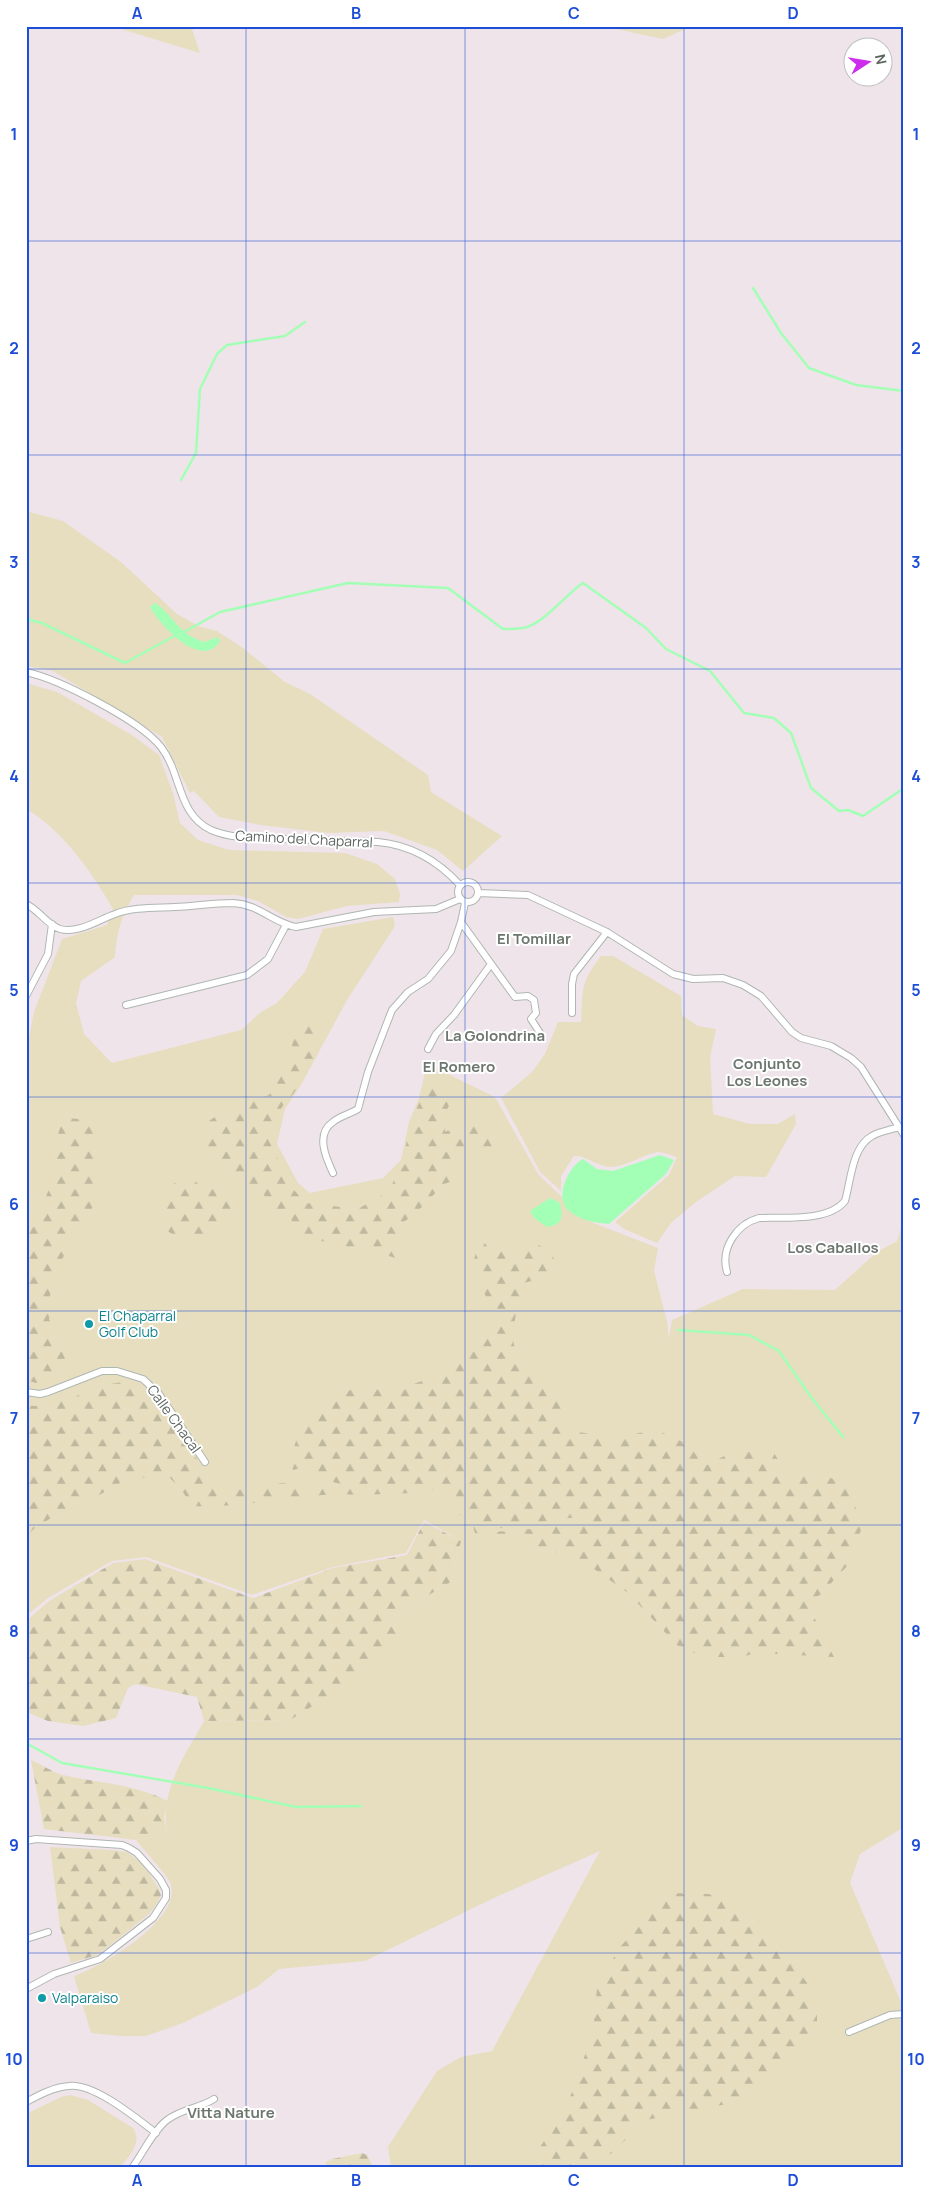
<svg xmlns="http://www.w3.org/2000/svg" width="930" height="2194" font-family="Manrope,sans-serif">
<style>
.grass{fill:#e7dec0}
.forest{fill:url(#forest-firs)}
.water{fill:#a3ffb6}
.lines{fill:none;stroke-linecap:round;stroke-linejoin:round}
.stream{stroke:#a3ffb6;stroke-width:2.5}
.street-casing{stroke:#afb7b2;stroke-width:8}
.street{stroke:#fff;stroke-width:6}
.grid{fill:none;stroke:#1d4ed8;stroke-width:1;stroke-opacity:0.55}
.culture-dot{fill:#0f9aa8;stroke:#fff;stroke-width:2}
.labels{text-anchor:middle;stroke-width:4;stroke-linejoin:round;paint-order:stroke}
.street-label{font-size:14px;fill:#5c655f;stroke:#fff}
.culture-label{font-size:14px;fill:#0d838f;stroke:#fff;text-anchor:start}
.neighbourhood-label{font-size:15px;font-weight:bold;fill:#6d776f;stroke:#fff}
.neatline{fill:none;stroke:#1d4ed8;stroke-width:2}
.grid-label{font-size:16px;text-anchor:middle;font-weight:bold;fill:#1d4ed8}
</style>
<defs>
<pattern id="forest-firs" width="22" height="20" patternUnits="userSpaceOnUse" patternTransform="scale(1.25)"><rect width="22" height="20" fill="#e7dec0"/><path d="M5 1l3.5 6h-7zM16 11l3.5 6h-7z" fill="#beb89f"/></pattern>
</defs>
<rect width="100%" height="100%" fill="#efe4e9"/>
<path class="grass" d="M 111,26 L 191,26 L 200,53 Z
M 602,26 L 692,26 L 663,39 Z
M 26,511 L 63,521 L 121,562 L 177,614 L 198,626 L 217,631 L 243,648 L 285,682 L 310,694 L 428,775 L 431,792 L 502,836 L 463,871 L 437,850 L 384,831 L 328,833 L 261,825 L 219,817 L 194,791 L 190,793 L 162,737 L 53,671 L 26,666 Z
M 26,683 L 57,692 L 132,735 L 159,755 L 173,793 L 180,823 L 198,840 L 229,850 L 345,853 L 377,864 L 395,879 L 400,894 L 399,902 L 347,906 L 298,919 L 286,917 L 258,901 L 237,895 L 134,895 C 121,919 117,929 115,957 L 81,981 L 76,1003 L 84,1034 L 112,1063 L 241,1030 L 261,1012 L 277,1003 L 305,972 L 323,929 L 393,917 L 395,926 L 347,1000 L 301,1085 L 285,1109 L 277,1144 L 298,1183 L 310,1193 L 383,1178 L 401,1160 L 409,1122 L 419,1098 L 427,1064 L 495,1097 L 538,1174 L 586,1220 L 658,1248 L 654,1271 L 667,1321 L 669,1339 L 672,1320 L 743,1289 L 835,1290 L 877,1252 L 897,1241 L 904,1220 L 904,1827 L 860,1854 L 850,1883 L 901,2002 L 904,2015 L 904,2168 L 391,2168 L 388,2147 L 437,2071 L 461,2057 L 492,2051 L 600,1851 L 496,1897 L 365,1961 L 279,1969 L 257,1987 L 183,2023 L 146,2036 L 120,2036 L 91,2033 L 74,1976 C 101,1967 185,1918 170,1882 C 166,1874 143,1849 136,1840 L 167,1835 C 160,1789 183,1759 204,1721 L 290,1720 L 399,1636 L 391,1624 L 403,1610 L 451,1582 L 461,1541 L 424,1520 L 406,1553 L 333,1567 L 252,1595 L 146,1557 L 112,1561 L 48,1598 L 26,1616 L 26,1051 L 34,1012 L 62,939 L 107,925 L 113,909 C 92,873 63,830 26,809 Z
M 601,956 L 613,956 L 681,996 L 682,1015 L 698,1026 L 716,1029 L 710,1057 L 713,1114 L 750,1124 L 778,1124 L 795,1114 L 796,1124 L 766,1177 L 735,1176 L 696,1202 L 671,1223 L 657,1243 L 624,1229 L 615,1222 L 669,1175 L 677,1157 C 672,1156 664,1152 658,1152 C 646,1153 626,1167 610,1167 C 596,1166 588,1156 574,1156 L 561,1176 L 561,1191 L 540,1172 L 501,1098 L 532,1072 L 545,1054 L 558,1022 L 581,1022 C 583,990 580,983 601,956 Z
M 70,2095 L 88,2100 L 133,2128 C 143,2142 129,2156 120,2168 L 26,2168 L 26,2114 L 61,2097 Z"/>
<path class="forest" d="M 314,1017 L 318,1017 L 318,1022 L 313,1029 L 317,1044 L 315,1057 L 294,1093 L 282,1107 L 269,1141 L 294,1190 L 306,1203 L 358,1209 L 389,1191 L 403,1161 L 410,1123 L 421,1099 L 438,1083 L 457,1088 L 446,1112 L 445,1132 L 465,1123 L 476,1109 L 498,1147 L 471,1149 L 457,1157 L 453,1181 L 444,1184 L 414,1215 L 405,1221 L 399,1230 L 393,1253 L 405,1255 L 399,1259 L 389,1256 L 373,1246 L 365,1245 L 346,1250 L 327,1242 L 303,1238 L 294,1226 L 289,1215 L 282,1214 L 273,1209 C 264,1186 237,1182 219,1167 C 212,1161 208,1148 203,1140 L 209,1121 L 222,1112 L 269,1095 L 290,1057 L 293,1040 Z
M 69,1118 L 97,1121 L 102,1126 L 93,1151 L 100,1180 L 95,1203 L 51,1278 L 49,1319 L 70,1371 L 36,1383 L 26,1380 L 26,1226 L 38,1215 L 53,1180 L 52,1155 L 61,1124 Z
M 181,1174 L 189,1175 L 202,1188 L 221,1189 L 235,1196 L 237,1212 C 233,1214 225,1217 222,1220 C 218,1225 217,1232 210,1236 C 196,1245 173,1239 163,1226 L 170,1189 Z
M 480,1237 L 490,1250 L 539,1245 L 552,1252 L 556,1267 L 552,1275 L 524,1283 C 520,1300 509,1331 515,1348 C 517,1355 527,1365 532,1370 C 540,1378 551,1384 557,1393 C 566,1405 563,1417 568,1430 L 623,1440 L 638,1433 L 659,1431 L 685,1443 L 707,1465 L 730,1453 L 772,1450 L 788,1475 L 810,1472 L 848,1483 L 862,1527 L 849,1564 L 820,1595 L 809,1600 L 814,1617 L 834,1657 L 755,1653 L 742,1657 L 703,1657 L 677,1645 L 628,1593 L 580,1559 L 552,1551 L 535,1552 L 529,1541 L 519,1535 L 496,1536 L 475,1533 L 473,1526 L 489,1532 L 512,1531 L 587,1523 L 576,1517 L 495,1529 L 465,1519 L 434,1490 L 421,1486 L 413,1493 L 357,1495 L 344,1494 L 341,1484 L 312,1477 L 309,1466 L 293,1470 L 291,1457 L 300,1428 L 335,1398 L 356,1387 L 392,1391 L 425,1380 L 493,1327 C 499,1303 473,1287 474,1264 C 474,1256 478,1245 480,1237 Z
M 129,1381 L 155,1395 L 208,1476 L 225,1490 L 252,1489 L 282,1483 L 335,1487 L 334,1494 C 286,1497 240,1508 192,1506 L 181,1489 L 167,1475 L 125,1480 L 101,1494 L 67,1508 L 35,1528 L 26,1536 L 26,1405 L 34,1406 L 68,1400 L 97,1386 Z
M 424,1522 L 461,1541 L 451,1582 L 403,1610 L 391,1624 L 399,1636 L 332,1694 L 290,1720 L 204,1721 L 197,1697 L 135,1684 L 128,1688 L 116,1718 L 83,1726 L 48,1721 L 26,1712 L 26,1621 L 49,1601 L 113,1563 L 145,1559 L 253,1598 L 333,1568 L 407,1555 Z
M 31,1760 C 41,1764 52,1772 63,1775 C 98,1783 134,1784 168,1801 L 164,1817 L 167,1835 L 136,1840 L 44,1829 Z
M 50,1847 L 111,1850 L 127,1852 L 139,1861 L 148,1872 L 158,1887 L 161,1895 L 157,1904 L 149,1914 L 118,1939 L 97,1955 L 71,1963 L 60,1927 Z
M 671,1893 L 709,1894 L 766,1925 L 807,1983 L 817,2006 L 817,2028 L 800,2039 L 772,2081 L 732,2103 L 641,2121 C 602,2172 588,2168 527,2168 L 568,2103 L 593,2032 L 597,1988 L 619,1948 Z
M 362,2153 L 367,2155 L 374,2168 L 326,2168 L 326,2162 L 332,2159 Z"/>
<path class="water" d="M 155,603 C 174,615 178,635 205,642 L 217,637 L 220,641 C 202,671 160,625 150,607 Z
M 660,1155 L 674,1160 L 666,1174 L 609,1224 C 595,1223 579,1220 568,1210 C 554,1197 569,1166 583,1159 L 597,1169 L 613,1171 Z
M 550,1198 L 560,1203 C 563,1217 563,1225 547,1227 L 534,1218 L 530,1211 Z"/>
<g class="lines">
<path class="stream" d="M 753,288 L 781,333 L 809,368 L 856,385 L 904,391
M 181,480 L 196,453 L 200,389 L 217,354 L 227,345 L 285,336 L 305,322
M 26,619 L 42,623 L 125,663 L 176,635
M 184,632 L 220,612 L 348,583 L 448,588 L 503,629 C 509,629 516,629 523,628 C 544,624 565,595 583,583 L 646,628 L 666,649 L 710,671 L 744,713 L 774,718 L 791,733 L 811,788 L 839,811 L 848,810 L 863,816 L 904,788
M 678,1330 L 749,1335 L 779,1351 L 811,1397 L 843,1437
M 26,1743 L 62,1763 L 208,1788 L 296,1807 L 361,1806"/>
<g class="street-casing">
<path id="street" d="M 26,672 C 59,679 141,721 161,747 C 182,774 177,814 211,830 C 232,839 257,838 279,839 C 312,840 345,841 378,842 C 411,845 438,861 460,885
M458 892a10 10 0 1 1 20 0a10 10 0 1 1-20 0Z
M 478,893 L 528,895 L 607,932 L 673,974 L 693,979 L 723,978 L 743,985 L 761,996 L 792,1032 L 801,1038 L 831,1046 L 851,1058 L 861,1067 L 904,1135
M 465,903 L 461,922 L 515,997 L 528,996 L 534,1000 L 536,1013 L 531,1019 L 540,1033
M 26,904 C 39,910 47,925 60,929 C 78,934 98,920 115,914 C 133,907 155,908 175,907 C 194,906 214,903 233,903 C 259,904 273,923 296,927 L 374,912 L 436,909 L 460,899
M 26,996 L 48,954 L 52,924
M 126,1005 L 247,975 L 268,959 L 286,925
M 572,1013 L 572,984 L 574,974 L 607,932
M 428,1049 L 436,1034 L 454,1015 L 491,964
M 333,1173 C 326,1158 315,1134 333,1122 C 340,1116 350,1114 358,1109 L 368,1072 L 392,1010 L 408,992 L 428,979 L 437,968 L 451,951 L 461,922
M 727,1272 C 720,1248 737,1224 759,1218 C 785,1217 828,1222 845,1201 C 851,1180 852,1147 872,1136 C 880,1131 890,1130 899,1127
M 26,1392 L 40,1394 L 48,1392 L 102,1371 L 117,1371 L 143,1379 L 159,1394 L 205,1462
M 26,1841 L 36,1839 L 122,1845 L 129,1848 L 137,1853 L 160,1879 L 166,1890 L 166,1898 L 153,1918 L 100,1959 L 54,1974 L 26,1989
M 26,1939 L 48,1932
M 849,2032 L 890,2015 L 904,2014
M 26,2102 C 39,2095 54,2087 69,2086 C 94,2083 136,2118 156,2133
M 132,2168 C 143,2153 153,2131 167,2120 C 181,2109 200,2108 214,2099"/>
</g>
<use href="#street" class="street"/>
</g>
<path class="grid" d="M 246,26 L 246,2168M 465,26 L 465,2168M 684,26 L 684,2168M 26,241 L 904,241M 26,455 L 904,455M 26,669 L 904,669M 26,883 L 904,883M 26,1097 L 904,1097M 26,1311 L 904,1311M 26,1525 L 904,1525M 26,1739 L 904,1739M 26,1953 L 904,1953"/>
<g class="culture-dot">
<circle cx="89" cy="1324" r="5"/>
<circle cx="42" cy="1998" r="5"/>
</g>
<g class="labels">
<g class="street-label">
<text transform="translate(304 839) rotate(3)" y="5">Camino del Chaparral</text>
<text transform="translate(174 1419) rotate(54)" y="5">Calle Chacal</text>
</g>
<g class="culture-label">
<text x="99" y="1321">El Chaparral<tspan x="99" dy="16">Golf Club</tspan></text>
<text x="52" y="2003">Valparaiso</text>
</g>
<g class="neighbourhood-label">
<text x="534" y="944">El Tomillar</text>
<text x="495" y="1041">La Golondrina</text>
<text x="767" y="1069">Conjunto<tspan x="767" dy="17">Los Leones</tspan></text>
<text x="459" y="1072">El Romero</text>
<text x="833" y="1253">Los Caballos</text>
<text x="231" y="2118">Vitta Nature</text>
</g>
</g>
<rect width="930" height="2194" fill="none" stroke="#ffffff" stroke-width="55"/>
<g transform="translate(868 62) rotate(78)"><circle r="24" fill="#ffffff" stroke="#bec1bf"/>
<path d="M0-4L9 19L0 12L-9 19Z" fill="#ce2cec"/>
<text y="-8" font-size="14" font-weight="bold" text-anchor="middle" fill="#5c655f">N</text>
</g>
<rect x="28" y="28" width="874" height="2138" class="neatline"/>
<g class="grid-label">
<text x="137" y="19">A</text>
<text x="356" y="19">B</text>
<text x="574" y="19">C</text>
<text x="793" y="19">D</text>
<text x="14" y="140">1</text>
<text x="916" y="140">1</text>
<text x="14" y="354">2</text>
<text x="916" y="354">2</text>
<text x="14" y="568">3</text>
<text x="916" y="568">3</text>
<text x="14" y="782">4</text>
<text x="916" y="782">4</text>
<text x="14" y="996">5</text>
<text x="916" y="996">5</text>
<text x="14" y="1210">6</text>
<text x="916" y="1210">6</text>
<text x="14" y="1424">7</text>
<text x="916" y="1424">7</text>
<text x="14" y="1637">8</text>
<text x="916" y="1637">8</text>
<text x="14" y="1851">9</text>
<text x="916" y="1851">9</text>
<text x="14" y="2065">10</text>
<text x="916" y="2065">10</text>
<text x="137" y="2186">A</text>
<text x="356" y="2186">B</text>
<text x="574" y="2186">C</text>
<text x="793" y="2186">D</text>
</g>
</svg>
